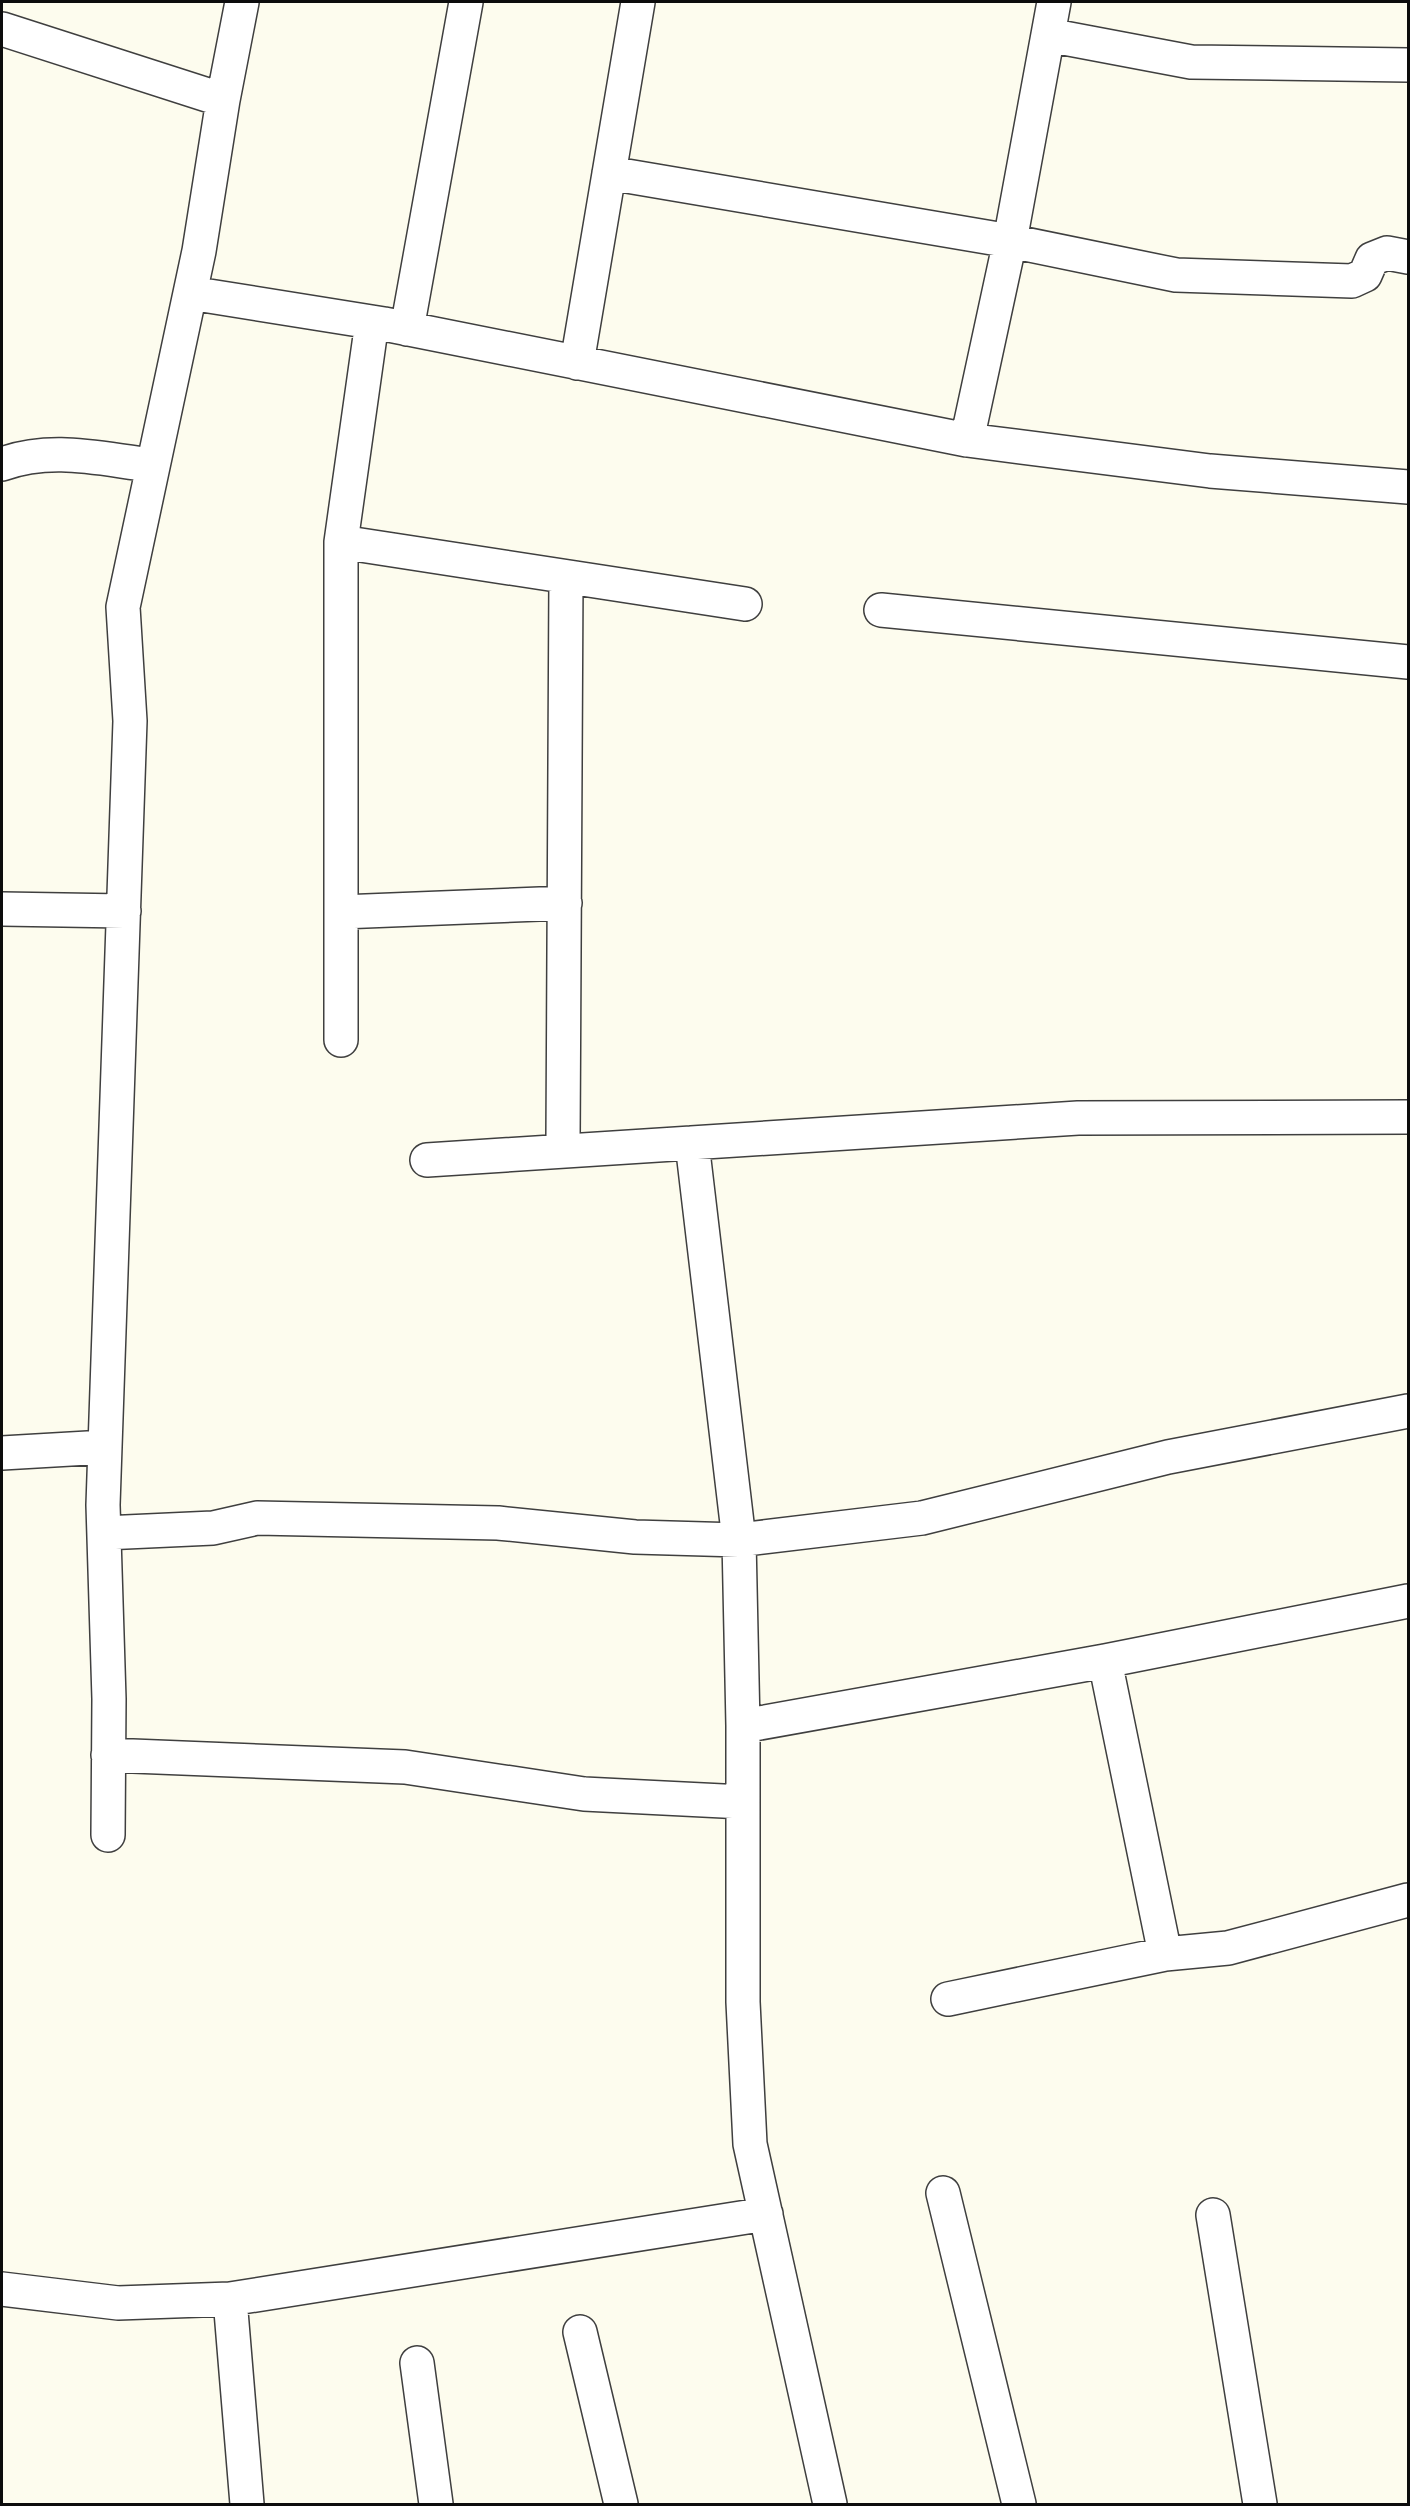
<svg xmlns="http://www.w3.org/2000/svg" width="1410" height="2506" font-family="'Playfair Display',serif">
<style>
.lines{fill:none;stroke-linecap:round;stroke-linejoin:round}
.street-casing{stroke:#3f3f3f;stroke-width:36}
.street{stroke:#fff;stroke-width:33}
</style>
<rect width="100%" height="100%" fill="#fdfcee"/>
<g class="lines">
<g class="street-casing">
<path id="street" d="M 2,29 L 223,100
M 1048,35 L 1191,62 L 1408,65
M 609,173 L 1010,241 L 1176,275 L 1352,281 L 1365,275 L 1372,259 L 1387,253 L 1408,257
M 190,293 L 384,324 L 967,440 L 1210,471 L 1408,487
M 407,329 L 466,2
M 577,363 L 638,2
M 967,440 L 1010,241 L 1054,2
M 2,464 C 53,446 99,459 152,465
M 341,542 L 745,604
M 881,610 L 1408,662
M 2,909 L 124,911
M 341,912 L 565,903
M 341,1040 L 341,542 L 372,322
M 563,1141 L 566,577
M 692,1143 L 739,1540 L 743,1726 L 743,2002 L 750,2144 L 830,2504
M 427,1160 L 1078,1118 L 1408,1117
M 2,1453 L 105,1447
M 104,1533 L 213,1528 L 257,1518 L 498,1523 L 635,1537 L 739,1540 L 922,1518 L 1168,1457 L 1408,1411
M 1105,1661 L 1165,1954
M 743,1726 L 1105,1661 L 1408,1601
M 108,1755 L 405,1767 L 584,1794 L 743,1802
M 108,1835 L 109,1699 L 103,1505 L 130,721 L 123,607 L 199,251 L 223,100 L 242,2
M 948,1999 L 1165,1954 L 1228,1948 L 1408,1900
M 943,2193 L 1019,2504
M 1213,2215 L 1260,2504
M 2,2289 L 118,2303 L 230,2299
M 580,2332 L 621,2504
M 417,2363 L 436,2504
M 247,2504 L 230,2299 L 766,2214"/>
</g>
<use href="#street" class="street"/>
</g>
<rect width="1410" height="2506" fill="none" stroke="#0c0c0c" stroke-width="6"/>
</svg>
